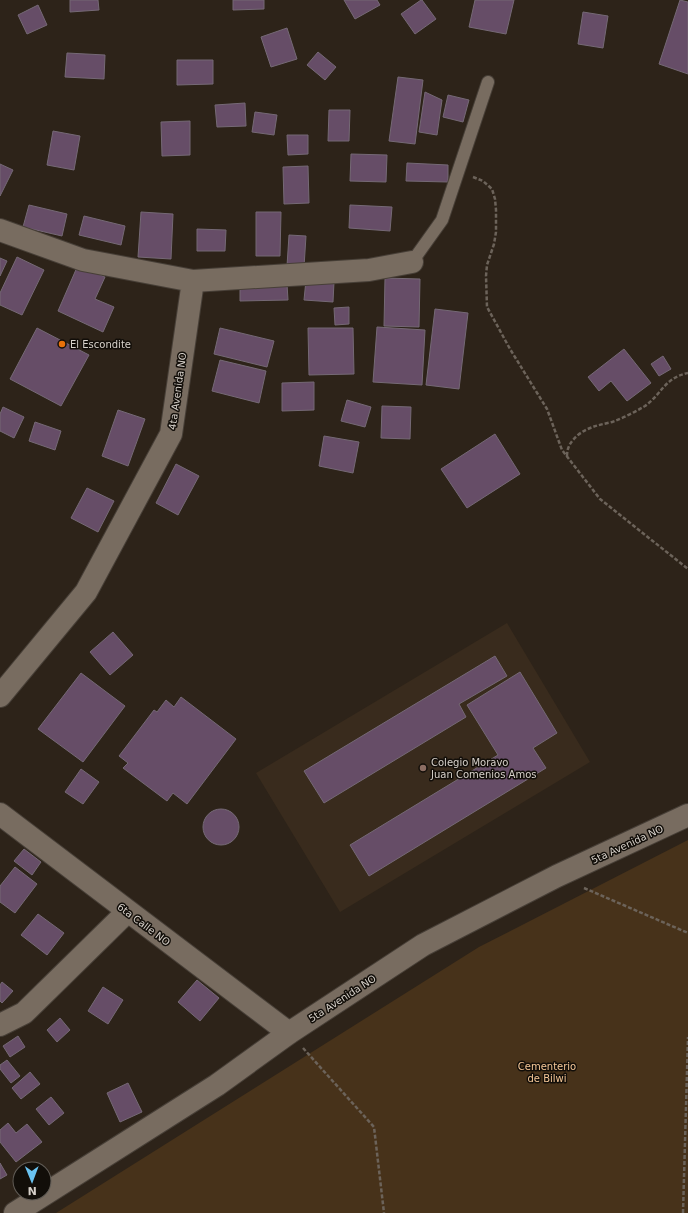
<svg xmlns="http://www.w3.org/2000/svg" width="688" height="1213" font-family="'DejaVu Sans',sans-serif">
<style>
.built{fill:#392b1d}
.green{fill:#47321a}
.building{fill:#664d67;stroke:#756975}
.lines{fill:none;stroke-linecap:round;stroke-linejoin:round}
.service-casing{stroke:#473f37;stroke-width:14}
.minor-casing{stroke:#473f37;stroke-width:24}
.path{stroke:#6c635a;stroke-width:2.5;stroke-dasharray:4 2;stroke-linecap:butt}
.service{stroke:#786c60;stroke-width:12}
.minor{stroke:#786c60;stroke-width:22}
.food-dot{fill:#e8710a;stroke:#120e09;stroke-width:1.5}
.education-dot{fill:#8d6e63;stroke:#120e09;stroke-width:1.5}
.labels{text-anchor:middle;stroke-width:3;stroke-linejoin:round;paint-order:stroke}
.poi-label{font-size:10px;fill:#d7d1ca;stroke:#120e09;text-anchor:start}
.street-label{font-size:10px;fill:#d7d1ca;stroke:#120e09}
.park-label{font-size:10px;fill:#f5c797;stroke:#120e09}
</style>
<rect width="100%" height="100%" fill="#2d2319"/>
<path class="built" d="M 507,623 L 590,762 L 340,912 L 256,773 Z"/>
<path class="green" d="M 688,840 L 688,1213 L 56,1213 L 479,947 Z"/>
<path class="building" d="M 70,0 L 98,0 L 99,10 L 70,12 Z
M 233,0 L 264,0 L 264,9 L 233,10 Z
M 344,0 L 377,0 L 380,5 L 355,19 Z
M 421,0 L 422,0 L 436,19 L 415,34 L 401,14 Z
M 475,0 L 514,0 L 506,34 L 469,27 Z
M 680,0 L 688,2 L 688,74 L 659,64 Z
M 38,5 L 47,25 L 27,34 L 18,15 Z
M 583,12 L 608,16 L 603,48 L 578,44 Z
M 287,28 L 297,59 L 271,67 L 261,37 Z
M 318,52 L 336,67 L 325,80 L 307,65 Z
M 67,53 L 105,55 L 104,79 L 65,77 Z
M 177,60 L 213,60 L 213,84 L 177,85 Z
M 398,77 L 423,80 L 415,144 L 389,141 Z
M 425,92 L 442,100 L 437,135 L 419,132 Z
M 448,95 L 469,100 L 463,122 L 443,117 Z
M 245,103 L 246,126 L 217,127 L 215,105 Z
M 329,110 L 350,110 L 349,141 L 328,141 Z
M 255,112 L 277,115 L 274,135 L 252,132 Z
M 190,121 L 190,155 L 162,156 L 161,122 Z
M 53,131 L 80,136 L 74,170 L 47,165 Z
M 287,135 L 308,135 L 308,154 L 288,155 Z
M 351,154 L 387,155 L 386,182 L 350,181 Z
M 407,163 L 448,165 L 448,182 L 406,181 Z
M 0,164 L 13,170 L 0,196 Z
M 308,166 L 309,203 L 284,204 L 283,167 Z
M 29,205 L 67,214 L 62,236 L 23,227 Z
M 350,205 L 392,207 L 390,231 L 349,228 Z
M 141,212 L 173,214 L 171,259 L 138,257 Z
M 256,212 L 281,212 L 280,256 L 256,256 Z
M 84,216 L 125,226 L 121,245 L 79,235 Z
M 197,229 L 226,230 L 225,251 L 197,251 Z
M 289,235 L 306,236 L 304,267 L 287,266 Z
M 17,257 L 44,270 L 22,315 L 0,305 L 0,293 Z
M 0,258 L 7,261 L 0,276 Z
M 78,265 L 105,277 L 95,299 L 114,307 L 103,332 L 58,311 Z
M 385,278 L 420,279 L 419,327 L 384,326 Z
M 306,280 L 334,282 L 333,302 L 304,300 Z
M 287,284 L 288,300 L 240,301 L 240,285 Z
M 349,307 L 349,324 L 335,325 L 334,308 Z
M 435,309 L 468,313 L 459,389 L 426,385 Z
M 377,327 L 425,330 L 422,385 L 373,382 Z
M 37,328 L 89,355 L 61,406 L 10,379 Z
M 220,328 L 274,341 L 267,367 L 214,354 Z
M 308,328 L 353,328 L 354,374 L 309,375 Z
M 624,349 L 651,383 L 627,401 L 611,381 L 599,391 L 588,377 Z
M 663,356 L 671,369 L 659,376 L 651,364 Z
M 220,360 L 266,371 L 259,403 L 212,391 Z
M 314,382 L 314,410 L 282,411 L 282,383 Z
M 347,400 L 371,407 L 365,427 L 341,421 Z
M 382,406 L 411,407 L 410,439 L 381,438 Z
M 3,407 L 24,417 L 14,438 L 0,431 L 0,414 Z
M 118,410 L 145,419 L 128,466 L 102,456 Z
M 35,422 L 61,431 L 55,450 L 29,441 Z
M 495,434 L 520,474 L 467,508 L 441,469 Z
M 324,436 L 359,442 L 353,473 L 319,466 Z
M 176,464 L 199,476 L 178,515 L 156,503 Z
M 87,488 L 114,501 L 98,532 L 71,518 Z
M 113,632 L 133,655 L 110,675 L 90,652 Z
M 495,656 L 507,676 L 459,704 L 466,717 L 324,803 L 304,771 Z
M 520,672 L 557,733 L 533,748 L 546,768 L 369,876 L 350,845 L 498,755 L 467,705 Z
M 81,673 L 125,706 L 83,762 L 38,729 Z
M 181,697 L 236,739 L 187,804 L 173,793 L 167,801 L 123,768 L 128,763 L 119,756 L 154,710 L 157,712 L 166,700 L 174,707 Z
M 81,769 L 99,782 L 83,804 L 65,792 Z
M203 827a18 18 0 1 1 36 0a18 18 0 1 1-36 0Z
M 24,849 L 41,862 L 32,875 L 14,861 Z
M 15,867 L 37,884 L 15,913 L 0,902 L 0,886 Z
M 38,914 L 64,933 L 47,955 L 21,935 Z
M 197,980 L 219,998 L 200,1021 L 178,1002 Z
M 2,982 L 13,991 L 2,1003 L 0,1001 L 0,985 Z
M 103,987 L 123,1000 L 108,1024 L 88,1011 Z
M 60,1018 L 70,1030 L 57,1042 L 47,1030 Z
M 18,1036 L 25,1047 L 10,1057 L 3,1046 Z
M 7,1060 L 20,1076 L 11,1083 L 0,1069 L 0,1065 Z
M 30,1072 L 40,1084 L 21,1099 L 12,1088 Z
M 128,1083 L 142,1112 L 120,1122 L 107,1093 Z
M 51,1097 L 64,1113 L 49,1125 L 36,1109 Z
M 8,1123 L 16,1133 L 27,1124 L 42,1142 L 16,1162 L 0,1142 L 0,1130 Z
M 0,1163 L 7,1175 L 0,1179 Z"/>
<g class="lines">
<g class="service-casing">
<path id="service" d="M 412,262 L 442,220 L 488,82"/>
</g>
<g class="minor-casing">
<path id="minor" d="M 0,230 L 83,260 L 193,281 L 171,434 L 86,592 L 0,696
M 193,281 L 369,270 L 412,262
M 0,814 L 289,1033
M 0,1025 L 24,1013 L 127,912
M 15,1213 L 217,1085 L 289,1033 L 423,945 L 557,876 L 688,815"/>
</g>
<path class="path" d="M 473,177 L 483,181 L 492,189 L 495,199 L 496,210 L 496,232 L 494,244 L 487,265 L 486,276 L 487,307 L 510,349 L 547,409 L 562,450 L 600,499 L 688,569
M 567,456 C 567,447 571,441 578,435 C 588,427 599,425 612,422 C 623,418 635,412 645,406 C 662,394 664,378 688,373
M 584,888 L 688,933
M 303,1048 L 374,1127 L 384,1213
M 683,1213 L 688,1037"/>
<use href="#service" class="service"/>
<use href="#minor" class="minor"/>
</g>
<circle class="food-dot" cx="62" cy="344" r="4"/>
<circle class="education-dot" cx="423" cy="768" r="4"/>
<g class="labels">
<g class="poi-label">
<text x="70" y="348">El Escondite</text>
<text x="431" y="766">Colegio Moravo<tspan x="431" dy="12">Juan Comenios Amos</tspan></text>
</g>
<g class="street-label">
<text transform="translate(177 391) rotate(-82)" y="4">4ta Avenida NO</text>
<text transform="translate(627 844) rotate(-25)" y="4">5ta Avenida NO</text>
<text transform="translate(144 924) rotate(37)" y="4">6ta Calle NO</text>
<text transform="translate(342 998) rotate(-33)" y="4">5ta Avenida NO</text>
</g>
<g class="park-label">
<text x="547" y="1070">Cementerio<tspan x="547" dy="12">de Bilwi</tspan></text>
</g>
</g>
<g transform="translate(32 1181) rotate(179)"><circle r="19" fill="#120e09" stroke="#615c56"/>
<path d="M0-3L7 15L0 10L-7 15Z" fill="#6ac3f1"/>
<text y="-6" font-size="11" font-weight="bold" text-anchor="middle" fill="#d7d1ca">N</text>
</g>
</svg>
